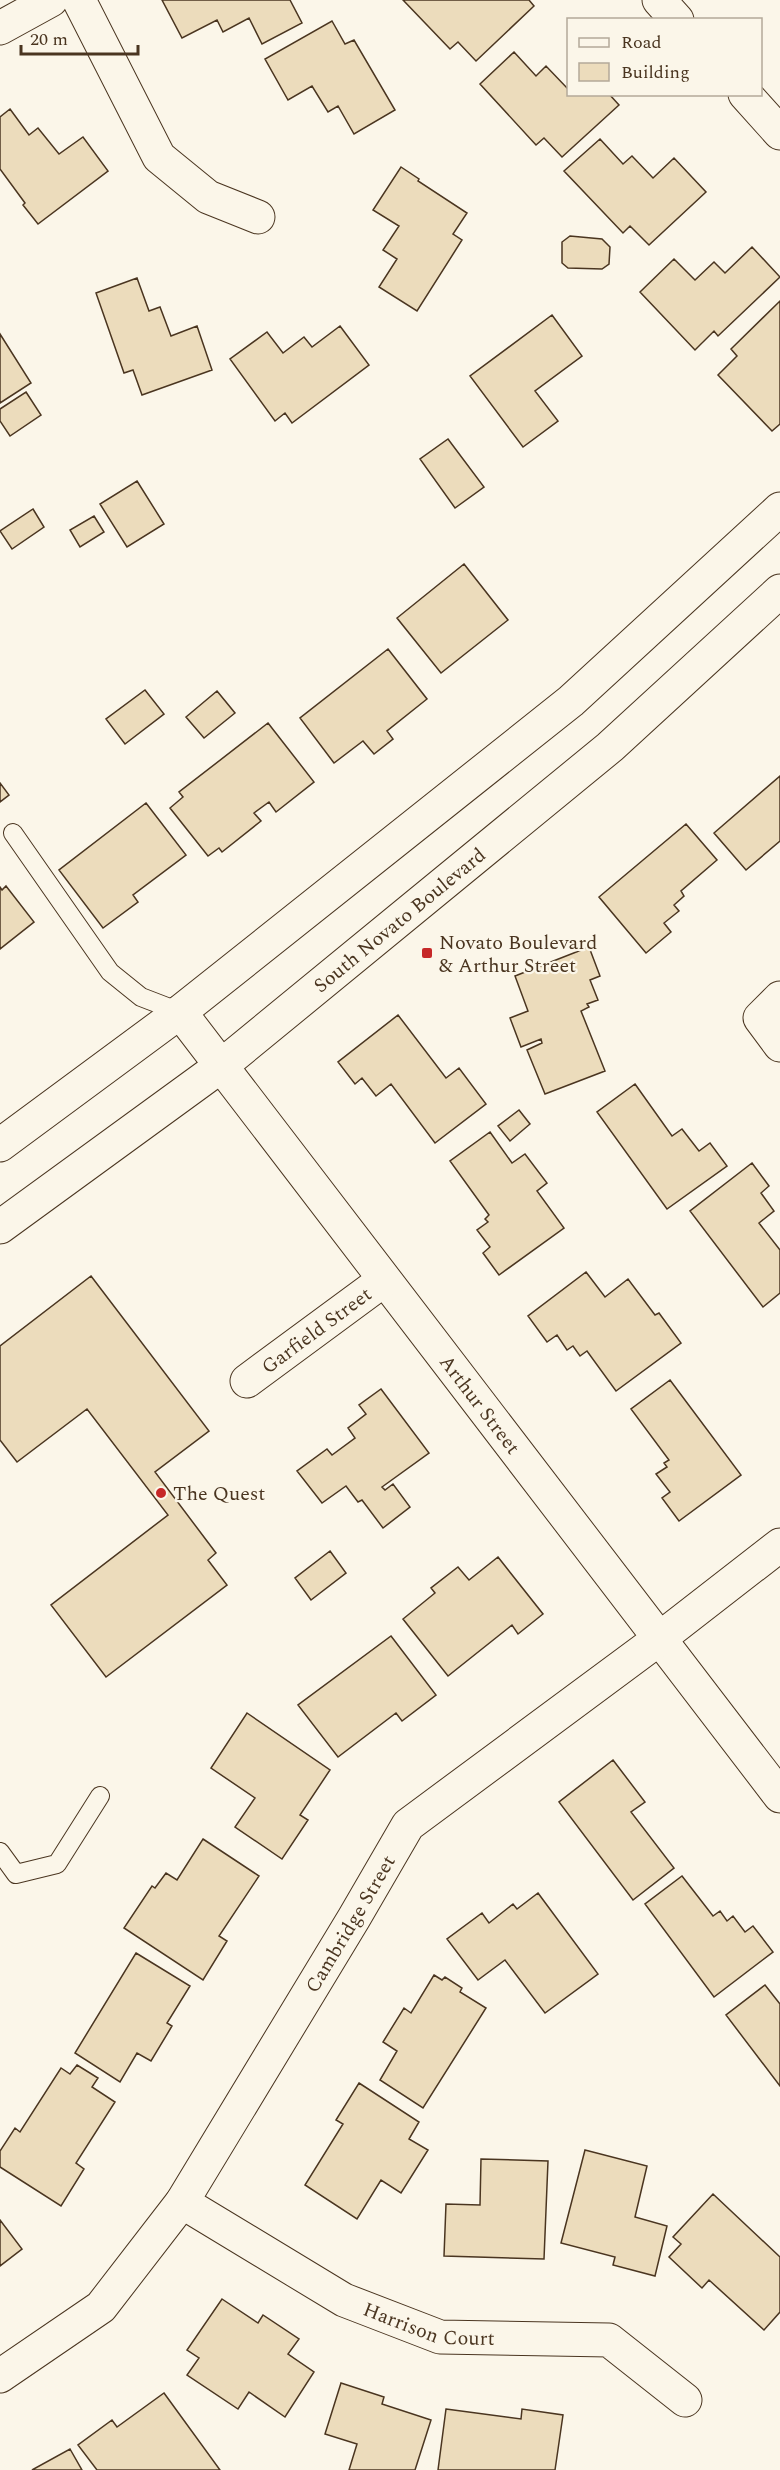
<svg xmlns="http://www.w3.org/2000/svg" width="780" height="2470" font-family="Spectral,serif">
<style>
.building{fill:#ecdcbc;stroke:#4a3520;stroke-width:1.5}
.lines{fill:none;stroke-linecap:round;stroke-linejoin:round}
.lane-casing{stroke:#4a3520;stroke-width:20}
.street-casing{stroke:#4a3520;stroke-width:35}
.secondary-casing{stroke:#4a3520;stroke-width:35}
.lane{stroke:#fbf6e9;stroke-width:18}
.street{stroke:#fbf6e9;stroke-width:33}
.secondary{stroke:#fbf6e9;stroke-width:33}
.poi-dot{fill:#c62828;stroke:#fbf6e9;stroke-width:2}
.labels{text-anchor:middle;stroke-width:4.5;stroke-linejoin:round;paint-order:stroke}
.street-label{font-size:20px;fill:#4a3520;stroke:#fbf6e9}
.poi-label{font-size:20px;fill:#4a3520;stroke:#fbf6e9;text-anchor:start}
</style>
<rect width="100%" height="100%" fill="#fbf6e9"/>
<path class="building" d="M 162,0 L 290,0 L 302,23 L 262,44 L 249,18 L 223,32 L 217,20 L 182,38 Z
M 403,0 L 529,0 L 534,6 L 476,61 L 458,42 L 450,49 Z
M 332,21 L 345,44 L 354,40 L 395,110 L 354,134 L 338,106 L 328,112 L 312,86 L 288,100 L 265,59 Z
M 514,52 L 536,76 L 546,66 L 567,88 L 568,87 L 568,94 L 609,94 L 619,105 L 562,157 L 544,138 L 536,145 L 480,84 Z
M 10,109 L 29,135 L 38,128 L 59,154 L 83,137 L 108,171 L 38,224 L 23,205 L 25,203 L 0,169 L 0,117 Z
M 600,139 L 623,164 L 632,156 L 653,178 L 674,158 L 706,192 L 649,245 L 630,226 L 623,233 L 564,171 Z
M 401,167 L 419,179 L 418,181 L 467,213 L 453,234 L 462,240 L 417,311 L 379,287 L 397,259 L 383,250 L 399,226 L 373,210 Z
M 570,236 L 602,239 L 610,247 L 609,264 L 602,269 L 568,268 L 562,263 L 562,242 Z
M 752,247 L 780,277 L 718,336 L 714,331 L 695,350 L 640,292 L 674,259 L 695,280 L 714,262 L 725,273 Z
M 137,278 L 149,311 L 160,307 L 171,336 L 197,326 L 212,370 L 142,395 L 133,370 L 124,373 L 96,293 Z
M 780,301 L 780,424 L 772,431 L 718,375 L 737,356 L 731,349 Z
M 552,315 L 582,356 L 535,391 L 558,421 L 523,447 L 470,376 Z
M 340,326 L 369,365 L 292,423 L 285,413 L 275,421 L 230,359 L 267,332 L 283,353 L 304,337 L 312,347 Z
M 0,334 L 31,383 L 0,403 Z
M 26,392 L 41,415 L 10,436 L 0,421 L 0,409 Z
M 448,439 L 484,487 L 455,508 L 420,459 Z
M 137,481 L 164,524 L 127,547 L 100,504 Z
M 33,509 L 44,527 L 12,549 L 0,531 Z
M 94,516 L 104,532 L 80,547 L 70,530 Z
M 464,564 L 508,620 L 441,673 L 397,618 Z
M 388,649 L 427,699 L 387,731 L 393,739 L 374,754 L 363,741 L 334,763 L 300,718 Z
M 145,690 L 164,714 L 125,744 L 106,719 Z
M 217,691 L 235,713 L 204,738 L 186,717 Z
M 268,723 L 314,782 L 276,812 L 269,802 L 254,813 L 261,821 L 222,852 L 219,848 L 208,856 L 170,808 L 183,797 L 179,792 Z
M 780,776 L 780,841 L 746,870 L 714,833 Z
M 0,783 L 9,795 L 0,802 Z
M 146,803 L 186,855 L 133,895 L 138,902 L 103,928 L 59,870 Z
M 686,824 L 717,860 L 681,891 L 684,896 L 674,905 L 679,911 L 664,923 L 671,932 L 646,953 L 599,897 Z
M 6,886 L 34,922 L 0,949 L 0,887 L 2,890 Z
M 589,947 L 600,976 L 590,980 L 598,1000 L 587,1004 L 589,1007 L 581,1011 L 605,1071 L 545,1094 L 527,1050 L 542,1043 L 541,1039 L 521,1047 L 510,1018 L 528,1011 L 515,976 Z
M 398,1015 L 446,1078 L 459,1068 L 486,1104 L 435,1143 L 391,1084 L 376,1096 L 362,1078 L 355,1084 L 338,1062 Z
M 635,1084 L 672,1136 L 682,1129 L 699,1151 L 710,1143 L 727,1166 L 667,1209 L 597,1112 Z
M 519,1110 L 530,1124 L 510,1141 L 498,1126 Z
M 490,1132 L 512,1163 L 525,1154 L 547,1183 L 537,1191 L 564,1228 L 499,1275 L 483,1253 L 490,1247 L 477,1230 L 488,1222 L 485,1219 L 489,1215 L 450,1161 Z
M 752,1163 L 769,1186 L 761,1193 L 774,1211 L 759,1223 L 780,1250 L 780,1293 L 763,1307 L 690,1211 Z
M 586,1272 L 605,1297 L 628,1279 L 655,1315 L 659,1313 L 681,1343 L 616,1391 L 587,1351 L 580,1356 L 573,1346 L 567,1350 L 557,1335 L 547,1342 L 528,1316 Z
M 91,1276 L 209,1431 L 155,1472 L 216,1553 L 208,1560 L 227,1585 L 106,1677 L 51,1605 L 168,1515 L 87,1409 L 17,1462 L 0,1440 L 0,1346 Z
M 670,1380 L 741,1475 L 679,1521 L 662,1498 L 670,1492 L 656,1474 L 667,1467 L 664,1463 L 669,1460 L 631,1409 Z
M 381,1389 L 429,1453 L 382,1487 L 385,1490 L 393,1484 L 410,1507 L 383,1528 L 362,1500 L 358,1502 L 346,1486 L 322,1503 L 297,1471 L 327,1449 L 332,1455 L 355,1438 L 348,1428 L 366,1414 L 359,1405 Z
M 330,1551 L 346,1573 L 311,1600 L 295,1578 Z
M 498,1557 L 543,1614 L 518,1634 L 512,1625 L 448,1676 L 403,1619 L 435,1593 L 431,1588 L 458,1567 L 469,1580 Z
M 391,1636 L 436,1695 L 402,1721 L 396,1713 L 338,1757 L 298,1705 Z
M 247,1713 L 330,1770 L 300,1815 L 308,1820 L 282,1859 L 235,1827 L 255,1798 L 211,1768 Z
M 613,1760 L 645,1802 L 631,1812 L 674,1868 L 633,1900 L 559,1802 Z
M 203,1839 L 259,1876 L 219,1936 L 227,1941 L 203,1980 L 124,1928 L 152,1886 L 155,1888 L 166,1873 L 177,1880 Z
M 682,1876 L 713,1916 L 720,1911 L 727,1921 L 733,1916 L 745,1932 L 753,1926 L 773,1952 L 714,1997 L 645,1904 Z
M 538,1893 L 598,1974 L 545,2013 L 505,1960 L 478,1980 L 447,1939 L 482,1913 L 489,1923 L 513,1904 L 517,1909 Z
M 136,1953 L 190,1986 L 167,2023 L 172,2026 L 151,2061 L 137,2053 L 120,2082 L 75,2053 Z
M 434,1975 L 442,1980 L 445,1977 L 462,1988 L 460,1992 L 486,2008 L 423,2108 L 380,2080 L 397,2051 L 383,2042 L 404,2008 L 411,2013 Z
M 765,1985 L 780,2004 L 780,2086 L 726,2015 Z
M 77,2065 L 98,2078 L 92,2087 L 115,2102 L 76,2163 L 84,2169 L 61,2206 L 0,2167 L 0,2151 L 15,2128 L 20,2132 L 61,2068 L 70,2074 Z
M 359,2083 L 419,2122 L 409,2139 L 428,2150 L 401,2193 L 381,2180 L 357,2219 L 305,2185 L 343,2124 L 336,2120 Z
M 585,2150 L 647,2166 L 635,2217 L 667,2226 L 655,2276 L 613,2265 L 615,2257 L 561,2243 Z
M 481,2159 L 548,2161 L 544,2259 L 444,2256 L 446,2204 L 480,2205 Z
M 713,2194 L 780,2257 L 780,2312 L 764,2330 L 709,2280 L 702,2288 L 669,2257 L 681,2244 L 673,2237 Z
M 0,2220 L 22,2249 L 0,2266 Z
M 222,2299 L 258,2323 L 263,2315 L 299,2339 L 288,2354 L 314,2372 L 285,2417 L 249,2392 L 238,2409 L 187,2375 L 199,2358 L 187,2350 Z
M 341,2383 L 384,2397 L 382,2404 L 431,2420 L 415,2470 L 349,2470 L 357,2444 L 325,2434 Z
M 164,2393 L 220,2470 L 97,2470 L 78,2445 L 112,2420 L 117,2427 Z
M 446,2409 L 521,2419 L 522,2409 L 563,2415 L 555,2470 L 438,2470 Z
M 70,2449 L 82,2470 L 32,2470 Z"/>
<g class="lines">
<g class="lane-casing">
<path id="lane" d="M 13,833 L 110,972 L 141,997 L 180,1012
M 0,1852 L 16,1874 L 57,1864 L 100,1796"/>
</g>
<g class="street-casing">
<g id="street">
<path d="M 79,0 L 159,157 L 208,197 L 258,217"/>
<path d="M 659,0 L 677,20"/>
<path d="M 0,28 L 51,0"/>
<path d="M 745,94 L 780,133"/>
<path d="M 780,998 L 760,1018 L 780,1045"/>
<path id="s1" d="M 180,1012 L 780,1796"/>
<path id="s2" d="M 247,1381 L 384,1280"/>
<path id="s3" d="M 182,2202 L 344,2300 L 440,2337 L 609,2340 L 685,2400"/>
<path id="s4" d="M 0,2376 L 101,2307 L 182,2202 L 354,1918 L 408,1825 L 659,1639 L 780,1545"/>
</g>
</g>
<g class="secondary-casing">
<g id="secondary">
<path d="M 0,1145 L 180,1012 L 571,701 L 780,509"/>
<path id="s5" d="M 0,1227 L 221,1066 L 610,747 L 780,591"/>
</g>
</g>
<use href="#lane" class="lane"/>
<use href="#street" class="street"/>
<use href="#secondary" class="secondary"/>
</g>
<g class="poi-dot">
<rect x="421" y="947" width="12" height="12" rx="3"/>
<circle cx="161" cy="1493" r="6"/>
</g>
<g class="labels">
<g class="street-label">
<text dy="7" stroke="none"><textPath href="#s5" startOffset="504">South Novato Boulevard</textPath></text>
<text dy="7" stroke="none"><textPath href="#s2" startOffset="86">Garfield Street</textPath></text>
<text dy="7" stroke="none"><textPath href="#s1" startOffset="494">Arthur Street</textPath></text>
<text dy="7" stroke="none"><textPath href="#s4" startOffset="580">Cambridge Street</textPath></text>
<text dy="7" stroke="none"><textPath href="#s3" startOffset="279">Harrison Court</textPath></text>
</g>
<g class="poi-label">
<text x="439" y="949">Novato Boulevard<tspan x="439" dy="23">&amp; Arthur Street</tspan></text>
<text x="173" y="1500">The Quest</text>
</g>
</g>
<rect x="567" y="18" width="195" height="78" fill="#fbf6e9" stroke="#b4a999" stroke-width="1.5"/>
<rect x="579" y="38" width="30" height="9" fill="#fbf6e9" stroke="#b4a999" stroke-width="1.5"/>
<text x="621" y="48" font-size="18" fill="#4a3520">Road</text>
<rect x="579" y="63" width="30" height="18" fill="#ecdcbc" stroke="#b4a999" stroke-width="1.5"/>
<text x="621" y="78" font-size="18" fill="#4a3520">Building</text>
<path d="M21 45v9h117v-9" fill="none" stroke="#4a3520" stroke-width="3"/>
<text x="30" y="45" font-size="18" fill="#4a3520" stroke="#fbf6e9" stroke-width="4.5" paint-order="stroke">20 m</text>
</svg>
